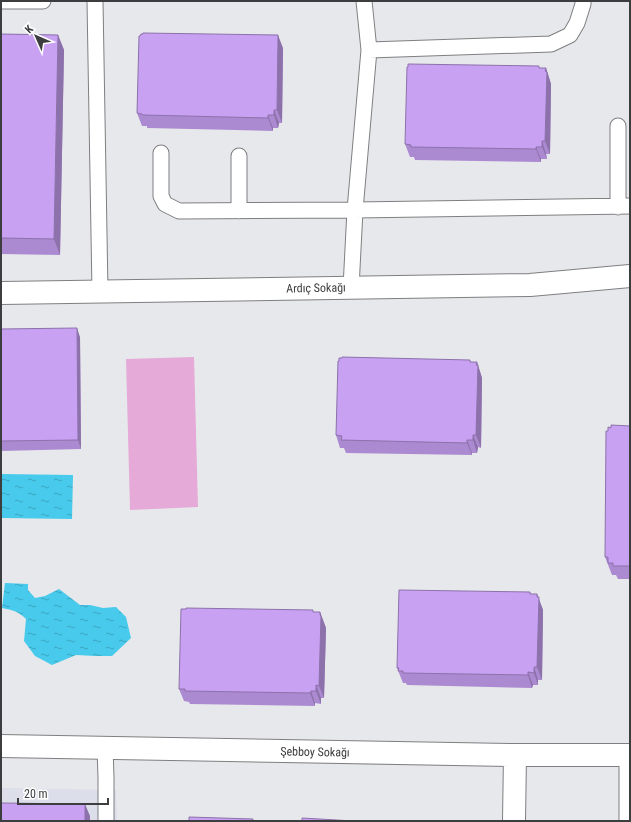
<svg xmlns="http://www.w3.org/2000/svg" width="631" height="822" font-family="'Roboto Condensed',sans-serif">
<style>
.built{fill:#dcdee9}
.grass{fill:#e6aad8}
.water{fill:url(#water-ripples)}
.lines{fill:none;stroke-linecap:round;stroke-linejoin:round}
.lane-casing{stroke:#7f7f82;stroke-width:17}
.street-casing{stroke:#7f7f82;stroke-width:24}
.secondary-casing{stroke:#7f7f82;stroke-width:24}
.lane{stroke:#fff;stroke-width:15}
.street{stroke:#fff;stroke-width:22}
.secondary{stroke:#fff;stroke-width:22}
.wall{fill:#ac8ad1}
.shaded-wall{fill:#8c71aa}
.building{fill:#c8a1f3;stroke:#8c71aa}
.labels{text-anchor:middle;stroke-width:3;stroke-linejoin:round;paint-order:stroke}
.street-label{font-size:12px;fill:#3c3d3e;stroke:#fff}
</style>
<defs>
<pattern id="water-ripples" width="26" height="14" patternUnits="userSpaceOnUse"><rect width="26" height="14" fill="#47caeb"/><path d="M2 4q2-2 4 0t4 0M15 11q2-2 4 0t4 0" fill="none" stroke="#3ca5c0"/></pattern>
</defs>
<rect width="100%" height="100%" fill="#e7e8eb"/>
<path class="built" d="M 1,788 L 116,790 L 117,821 L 1,821 Z"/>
<path class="grass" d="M 194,357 L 198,507 L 130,510 L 126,359 Z"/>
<path class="water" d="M 1,474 L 73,475 L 72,519 L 1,518 Z
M 5,583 L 28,584 L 28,590 L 35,598 L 45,596 L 59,589 L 80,605 L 90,605 L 103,608 L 116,607 L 126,617 L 131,638 L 112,656 L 95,656 L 76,655 L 52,665 L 35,656 L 24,641 L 26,619 C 18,611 12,610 2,608 Z"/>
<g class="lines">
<g class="lane-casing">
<path id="lane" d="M 1,1 L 43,1
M 95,1 L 100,292
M 369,50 L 551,44 L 570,35 L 577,23 L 583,4 L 583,1
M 618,126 L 618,207
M 161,153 L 161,196 L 165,204 L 179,211 L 355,210 L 630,206
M 239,211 L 239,156
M 351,288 L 355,210 L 369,50 L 364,1
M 105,748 L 106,777 L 106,821
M 627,821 L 627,755"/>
</g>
<g class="street-casing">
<path id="street" d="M 1,746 L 515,755 L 630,755
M 514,821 L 515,755"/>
</g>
<g class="secondary-casing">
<path id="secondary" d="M 1,293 L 530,285 L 630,276"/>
</g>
<use href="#lane" class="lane"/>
<use href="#street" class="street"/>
<use href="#secondary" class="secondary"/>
</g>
<path class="wall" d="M 1,34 L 58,35 L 64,50 L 60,255 L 1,254 Z
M 283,48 L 282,123 L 279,123 L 278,128 L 273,128 L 273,131 L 147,128 L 147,126 L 142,126 L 137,113 Z
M 539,68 L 546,68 L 551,84 L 550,154 L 546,154 L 547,159 L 541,159 L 541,162 L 415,160 L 414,157 L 410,157 L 405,144 Z
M 1,329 L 80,337 L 81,449 L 1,451 Z
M 470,360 L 470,362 L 477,362 L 482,378 L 481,448 L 478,447 L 477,453 L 472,453 L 472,455 L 346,453 L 344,448 L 340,448 L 336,435 Z
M 630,426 L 630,579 L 618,579 L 616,575 L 612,575 L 605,557 L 608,431 Z
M 530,592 L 531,594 L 537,594 L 543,610 L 542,680 L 538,680 L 538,685 L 533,685 L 532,688 L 407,685 L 406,683 L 403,683 L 397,668 Z
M 313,610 L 313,612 L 320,612 L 326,628 L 324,698 L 321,698 L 321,704 L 315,703 L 315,706 L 190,704 L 189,702 L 184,701 L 179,689 Z"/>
<path class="shaded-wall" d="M 58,35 L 64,50 L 60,255 L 54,239 Z
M 278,35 L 283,48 L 282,123 L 277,110 Z
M 546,68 L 551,84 L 550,154 L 545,141 Z
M 274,110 L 279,123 L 278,128 L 274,115 Z
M 268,115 L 273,128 L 273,131 L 268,118 Z
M 542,141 L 546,154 L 547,159 L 542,147 Z
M 536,147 L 541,159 L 541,162 L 536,149 Z
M 77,328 L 80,337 L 81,449 L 78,440 Z
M 477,362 L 482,378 L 481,448 L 476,435 Z
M 473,435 L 478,447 L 477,453 L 473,440 Z
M 467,440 L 472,453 L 472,455 L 467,443 Z
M 537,594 L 543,610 L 542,680 L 537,667 Z
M 320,612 L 326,628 L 324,698 L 319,686 Z
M 534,667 L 538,680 L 538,685 L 534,673 Z
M 528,672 L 533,685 L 532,688 L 528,675 Z
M 316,685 L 321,698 L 321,704 L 316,691 Z
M 311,691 L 315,703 L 315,706 L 310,693 Z
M 85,804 L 90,816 L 90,821 L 85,821 Z"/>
<path class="building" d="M 143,33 L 278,35 L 277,110 L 274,110 L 274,115 L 268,115 L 268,118 L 143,115 L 142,114 L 137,113 L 139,36 L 140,36 L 141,34 L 143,34 Z
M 1,34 L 58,35 L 54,239 L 1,238 Z
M 408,64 L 539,66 L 539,68 L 546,68 L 545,71 L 547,72 L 545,141 L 542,141 L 542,147 L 536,147 L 536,149 L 411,147 L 411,145 L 405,144 L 407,67 L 408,67 Z
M 77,328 L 78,440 L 1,441 L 1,329 Z
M 342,357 L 470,360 L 470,362 L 477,362 L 476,365 L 478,365 L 476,435 L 473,435 L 473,440 L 467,440 L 467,443 L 341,440 L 342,436 L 336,435 L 338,361 L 339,361 L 339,358 L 342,358 Z
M 611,425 L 630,426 L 630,566 L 613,566 L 613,563 L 608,563 L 608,557 L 605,557 L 606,431 L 608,431 L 608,427 L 611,428 Z
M 399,590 L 530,592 L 530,594 L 537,594 L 537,597 L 539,597 L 537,667 L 534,667 L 534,673 L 528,672 L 528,675 L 403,673 L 403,671 L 398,671 L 399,668 L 397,668 Z
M 186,608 L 313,610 L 313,612 L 320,612 L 320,615 L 321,616 L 319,686 L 316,685 L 316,691 L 311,691 L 310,693 L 185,691 L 185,689 L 179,689 L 181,609 L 186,609 Z
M 1,803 L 85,804 L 85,821 L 1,821 Z
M 189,817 L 253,819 L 253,821 L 189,821 Z
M 302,818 L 354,821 L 302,821 Z"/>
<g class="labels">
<g class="street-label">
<text transform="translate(316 288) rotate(-1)" y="4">Ardıç Sokağı</text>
<text transform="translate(315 752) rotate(1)" y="4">Şebboy Sokağı</text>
</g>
</g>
<rect width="631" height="822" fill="none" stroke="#3c3d3e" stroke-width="4"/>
<g transform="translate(36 36) rotate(315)" stroke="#ffffff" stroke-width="3" paint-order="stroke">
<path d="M0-3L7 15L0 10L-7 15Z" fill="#3c3d3e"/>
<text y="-6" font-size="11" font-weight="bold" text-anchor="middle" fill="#3c3d3e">K</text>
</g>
<path d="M18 798v6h90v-6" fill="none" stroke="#3c3d3e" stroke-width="2"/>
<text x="24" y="798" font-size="12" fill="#3c3d3e" stroke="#ffffff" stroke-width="3" paint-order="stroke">20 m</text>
</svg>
